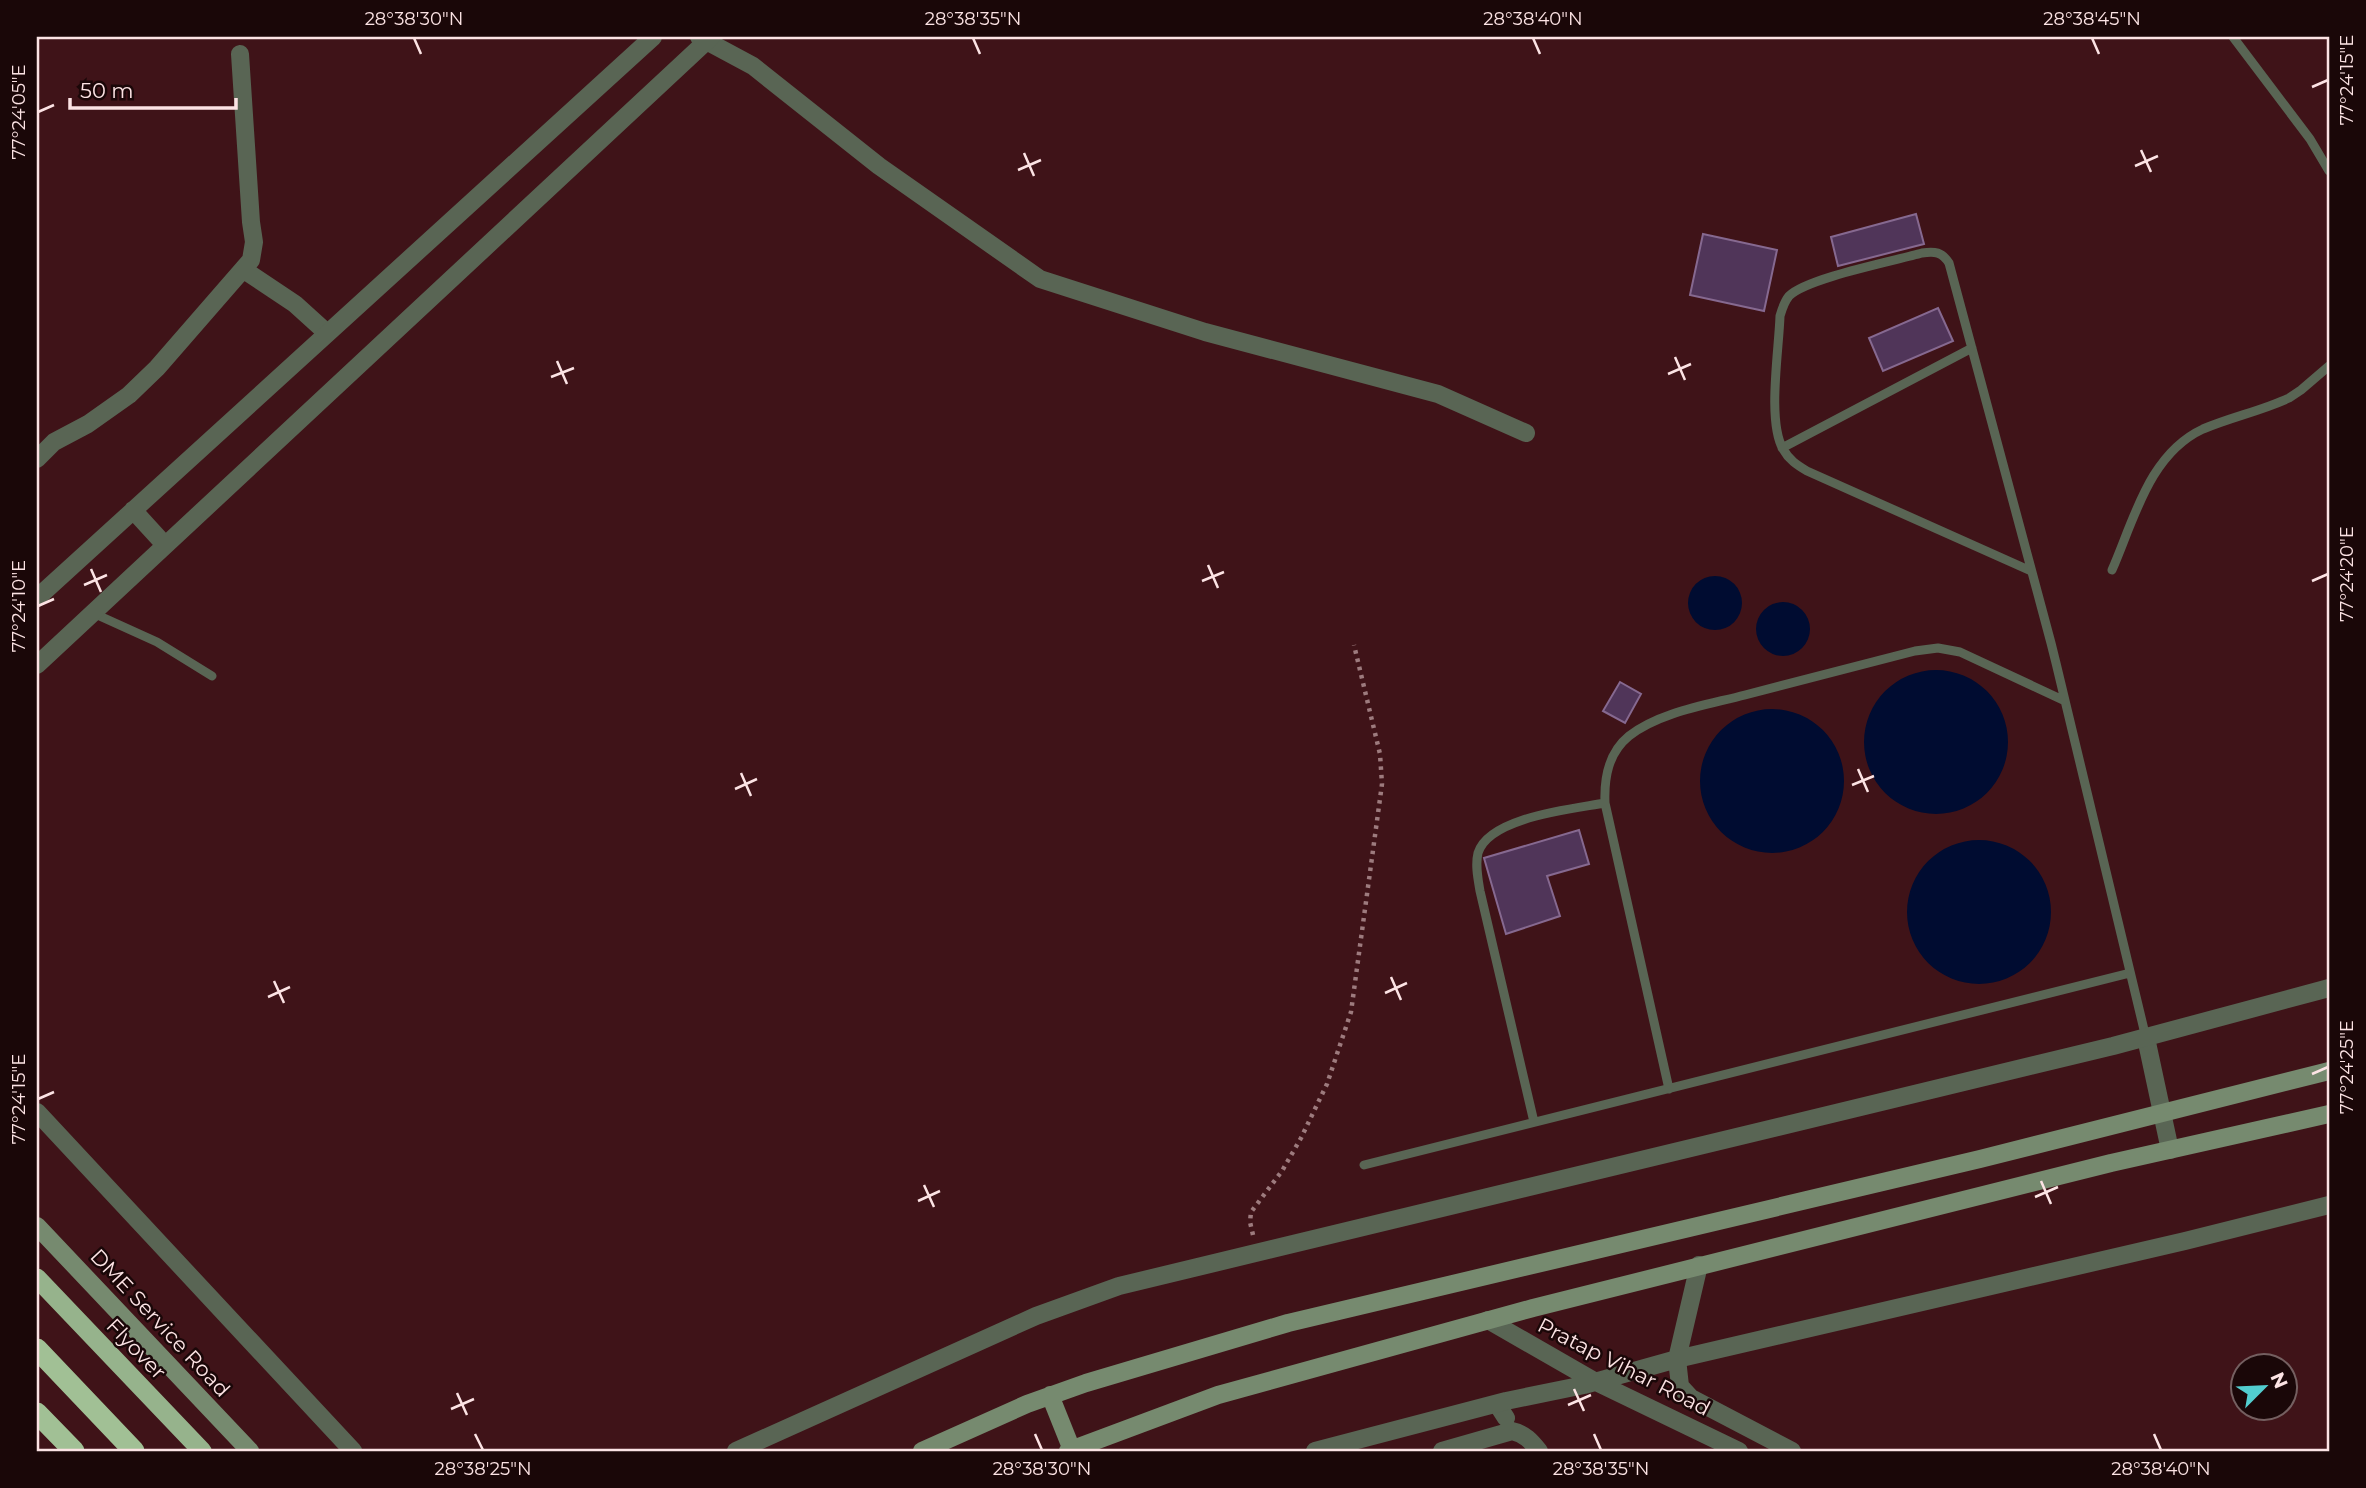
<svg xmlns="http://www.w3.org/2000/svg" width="2366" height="1488" font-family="Montserrat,sans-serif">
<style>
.water{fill:#000c31}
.building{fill:#503559;stroke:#866990;stroke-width:2}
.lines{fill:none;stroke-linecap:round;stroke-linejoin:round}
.path{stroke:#9d7b7e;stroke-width:4.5;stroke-dasharray:3.5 5;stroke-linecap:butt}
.service{stroke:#596554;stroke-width:9}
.minor{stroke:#596554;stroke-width:18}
.tertiary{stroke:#596554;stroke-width:18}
.secondary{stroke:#768a6f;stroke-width:18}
.trunk{stroke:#96b38c;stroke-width:19}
.motorway{stroke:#a1c095;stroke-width:21}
.ticks{fill:none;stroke:#fce3e4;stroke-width:2.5}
.labels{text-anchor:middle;stroke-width:5;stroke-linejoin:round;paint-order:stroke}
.street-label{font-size:21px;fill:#fce3e4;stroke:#1a0708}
.neatline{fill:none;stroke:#fce3e4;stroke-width:2.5}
.ticks-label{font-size:18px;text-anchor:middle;fill:#fce3e4}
</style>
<rect width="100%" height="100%" fill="#3f1318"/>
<path class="water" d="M1688 603a27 27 0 1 1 54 0a27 27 0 1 1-54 0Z
M1756 629a27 27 0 1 1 54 0a27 27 0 1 1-54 0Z
M1864 742a72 72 0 1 1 144 0a72 72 0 1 1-144 0Z
M1700 781a72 72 0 1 1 144 0a72 72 0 1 1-144 0Z
M1907 912a72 72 0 1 1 144 0a72 72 0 1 1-144 0Z"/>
<path class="building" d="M 1916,214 L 1924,244 L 1838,266 L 1831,237 Z
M 1703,234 L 1777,250 L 1764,311 L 1690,295 Z
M 1938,308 L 1953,341 L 1883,371 L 1869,338 Z
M 1620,682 L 1641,694 L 1625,723 L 1603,711 Z
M 1579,830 L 1589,864 L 1547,876 L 1560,916 L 1506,934 L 1484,858 Z"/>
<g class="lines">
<path class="path" d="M 1253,1235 L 1250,1222 L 1251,1212 L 1282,1171 L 1301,1138 L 1327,1084 L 1351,1012 L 1382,784 L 1380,754 L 1354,645"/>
<path class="service" d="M 2233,37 L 2310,139 L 2329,171
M 1782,448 L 1972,348
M 2112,570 C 2134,520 2149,454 2203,429 C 2231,417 2261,411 2289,398 L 2301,390 L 2329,366
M 2031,571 L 1807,471 C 1797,465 1789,460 1783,449 C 1767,421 1779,350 1780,316 C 1782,309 1784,302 1789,296 C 1807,278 1894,261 1922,253 C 1935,251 1942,252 1949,263 L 2051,643 L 2056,663 L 2146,1038
M 93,613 L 157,642 L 212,676
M 1669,1089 L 1605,803 C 1604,778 1608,753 1629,736 C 1660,712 1707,705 1745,695 C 1801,681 1858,666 1915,651 L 1938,648 L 1960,652 L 2065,701
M 1534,1122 L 1480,891 C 1478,879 1475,865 1478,853 C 1489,817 1573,809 1605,803
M 1364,1165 L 2130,973"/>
<path class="minor" d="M 699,37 L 753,66 L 879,166 L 1040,279 L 1205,332 L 1438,394 L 1526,433
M 244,270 L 295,304 L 327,333
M 37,459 L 54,442 L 88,424 L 129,395 L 157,368 L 251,260 L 254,242 L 251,222 L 240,54
M 2146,1038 L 2170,1150
M 1497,1404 L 1506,1418
M 1442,1451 L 1512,1431 C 1525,1434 1531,1441 1539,1451"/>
<path class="tertiary" d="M 133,510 L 165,545
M 37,598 L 653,37
M 37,665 L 711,37
M 37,1112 L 353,1451
M 1699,1265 L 1677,1359 L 1680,1386 L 1691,1398 L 1792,1451
M 1488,1320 L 1596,1382 L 1739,1451
M 736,1451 L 1036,1316 L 1119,1286 L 2113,1046 L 2329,988
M 1315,1451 L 1506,1401 L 1584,1385 L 1677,1359 L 2185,1241 L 2329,1205"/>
<path class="secondary" d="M 37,1226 L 250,1451
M 1050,1395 L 1072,1450
M 922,1451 L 1027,1404 L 1086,1383 L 1288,1323 L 1980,1159 L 2329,1071
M 1068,1451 L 1218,1395 L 1533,1308 L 2111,1163 L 2329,1114"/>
<path class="trunk" d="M 37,1278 L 202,1451"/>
<path class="motorway" d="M 37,1349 L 134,1451
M 37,1413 L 74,1451"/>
</g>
<path class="ticks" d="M 414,38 L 421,54M 973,38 L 980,54M 1533,38 L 1540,54M 2092,38 L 2099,54M 2312,87 L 2328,80M 38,112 L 54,105M 2141,150 L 2151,172M 1024,153 L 1034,176M 2135,166 L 2158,156M 1018,170 L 1041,160M 1675,357 L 1685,380M 557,361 L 567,384M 1668,374 L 1691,364M 551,377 L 574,368M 1208,565 L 1218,588M 91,569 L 101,592M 1202,581 L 1224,572M 2312,581 L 2328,574M 84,585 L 107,575M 38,606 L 54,599M 1858,769 L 1868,792M 741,773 L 751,796M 1852,785 L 1874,776M 735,789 L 757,779M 1391,977 L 1401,1000M 274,981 L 284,1003M 1385,993 L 1407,983M 268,997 L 290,987M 2312,1074 L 2328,1067M 38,1099 L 54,1092M 2041,1181 L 2051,1204M 924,1185 L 934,1207M 2035,1197 L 2058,1187M 918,1201 L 940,1191M 1574,1389 L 1584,1411M 457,1393 L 467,1415M 1568,1405 L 1591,1395M 451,1409 L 474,1399M 475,1434 L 483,1450M 1035,1434 L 1042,1450M 1594,1434 L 1601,1450M 2154,1434 L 2161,1450"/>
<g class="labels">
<g class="street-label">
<text transform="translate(160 1323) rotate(47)" y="7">DME Service Road</text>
<text transform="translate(136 1349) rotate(46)" y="7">Flyover</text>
<text transform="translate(1624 1367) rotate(27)" y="7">Pratap Vihar Road</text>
</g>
</g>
<rect width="2366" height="1488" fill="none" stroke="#1a0708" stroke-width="77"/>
<g transform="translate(2264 1387) rotate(66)"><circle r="33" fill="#1a0708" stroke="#745f60" stroke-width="2"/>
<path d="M0-5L12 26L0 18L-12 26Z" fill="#52cdcf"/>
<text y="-10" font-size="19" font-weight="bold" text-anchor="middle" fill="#fce3e4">N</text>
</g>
<path d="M70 98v10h166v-10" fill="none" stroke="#fce3e4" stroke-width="3.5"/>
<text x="80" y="98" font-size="21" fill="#fce3e4" stroke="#1a0708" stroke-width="5" paint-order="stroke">50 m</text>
<rect x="38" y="38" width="2290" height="1412" class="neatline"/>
<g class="ticks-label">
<text x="414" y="25">28°38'30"N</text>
<text x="973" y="25">28°38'35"N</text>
<text x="1533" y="25">28°38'40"N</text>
<text x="2092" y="25">28°38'45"N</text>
<text transform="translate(2347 80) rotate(-90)" y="6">77°24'15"E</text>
<text transform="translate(19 112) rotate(-90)" y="6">77°24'05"E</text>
<text transform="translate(2347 574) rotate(-90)" y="6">77°24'20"E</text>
<text transform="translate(19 606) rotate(-90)" y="6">77°24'10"E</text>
<text transform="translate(2347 1067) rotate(-90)" y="6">77°24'25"E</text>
<text transform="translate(19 1099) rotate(-90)" y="6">77°24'15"E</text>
<text x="483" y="1475">28°38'25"N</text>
<text x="1042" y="1475">28°38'30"N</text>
<text x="1601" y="1475">28°38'35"N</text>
<text x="2161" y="1475">28°38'40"N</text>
</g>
</svg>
